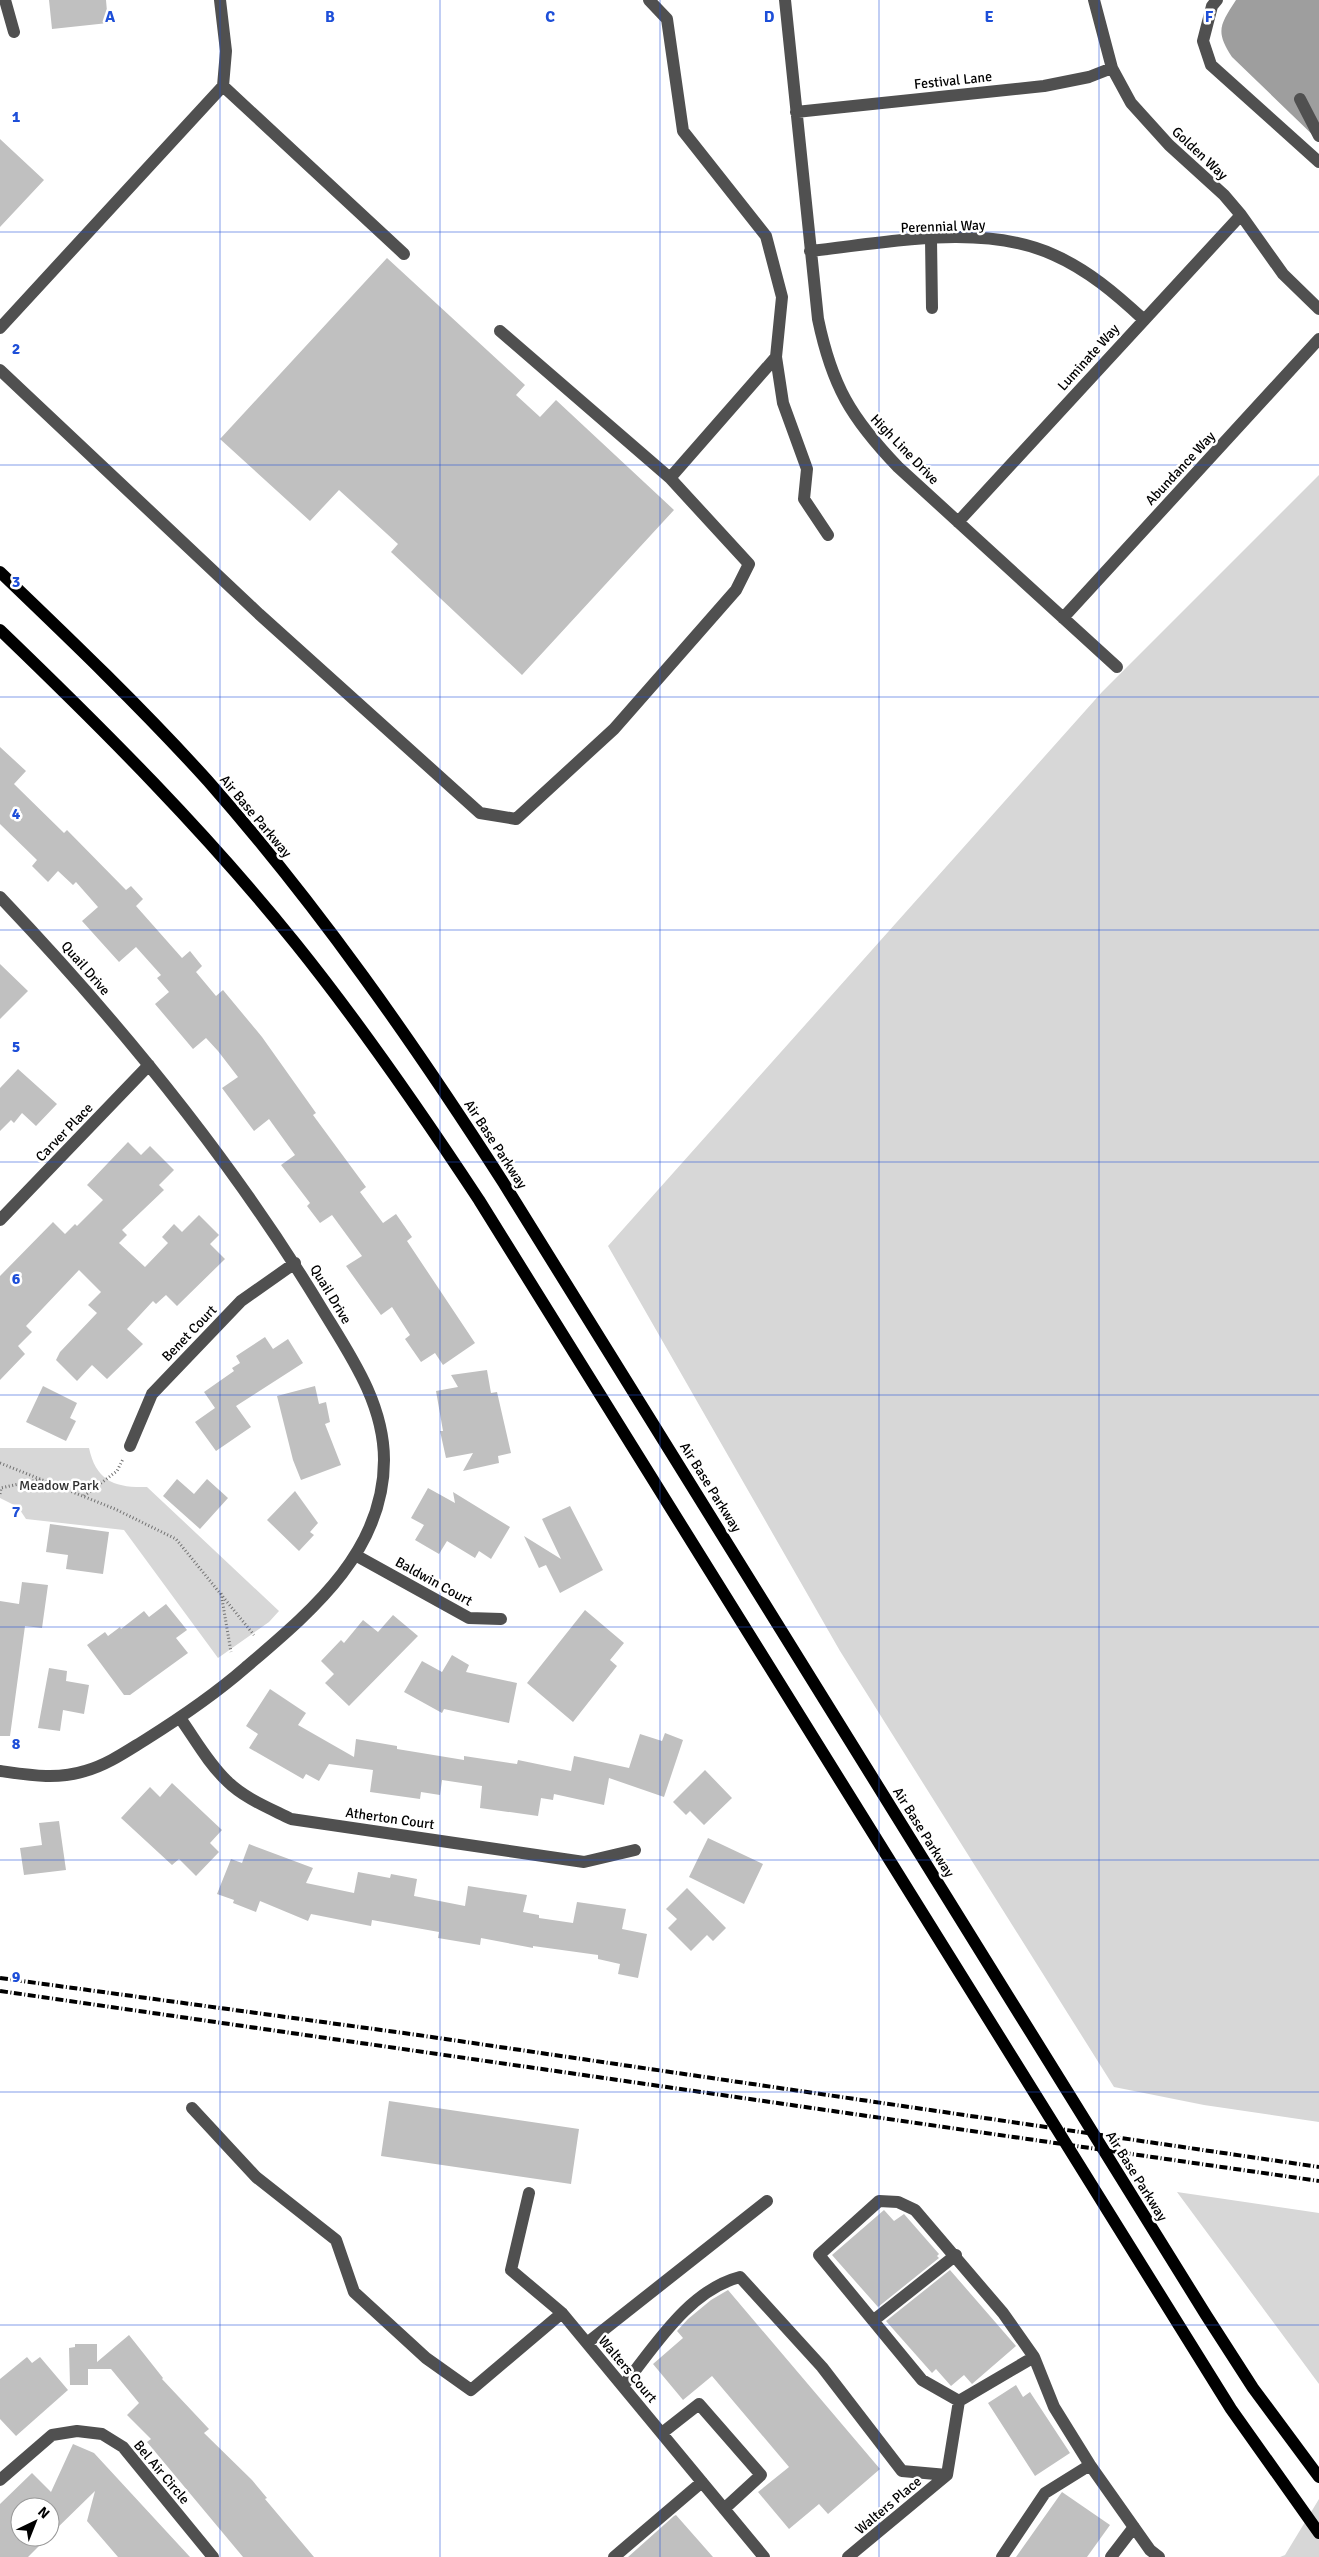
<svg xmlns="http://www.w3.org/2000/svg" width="1319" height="2557" font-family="Signika,sans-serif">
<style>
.green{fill:#d7d7d7}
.water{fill:#9e9e9e}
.building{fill:#c0c0c0}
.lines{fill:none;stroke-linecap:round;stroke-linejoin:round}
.path{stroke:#727272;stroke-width:3;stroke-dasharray:1 2.5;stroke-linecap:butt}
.minor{stroke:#505050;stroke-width:12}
.major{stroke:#000;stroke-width:12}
.rail{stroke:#000;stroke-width:4;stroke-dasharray:8 2.5 1 2.5;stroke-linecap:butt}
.grid{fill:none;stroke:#1d4ed8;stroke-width:1;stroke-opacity:0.55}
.labels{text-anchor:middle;stroke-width:5;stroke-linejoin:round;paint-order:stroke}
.street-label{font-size:14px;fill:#000;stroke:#fff}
.park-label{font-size:14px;fill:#2e2e2e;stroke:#fff}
.grid-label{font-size:16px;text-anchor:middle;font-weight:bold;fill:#1d4ed8;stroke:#fff;stroke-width:5;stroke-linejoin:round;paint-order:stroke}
</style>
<rect width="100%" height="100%" fill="#fff"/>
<path class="green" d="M 1319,475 L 1319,2122 L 1204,2105 L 1114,2087 L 840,1651 L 608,1246 L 1102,692 Z
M 0,1448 L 89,1448 C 96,1481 115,1488 147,1487 L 279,1611 L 269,1622 L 218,1658 L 124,1530 L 26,1519 L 18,1507 L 0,1498 Z
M 1177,2192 L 1319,2213 L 1319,2384 Z
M 1319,2499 L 1319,2557 L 1280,2557 L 1285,2555 Z"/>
<path class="water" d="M 1236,0 L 1319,0 L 1319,141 L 1232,57 C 1215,31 1220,25 1236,0 Z"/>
<path class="building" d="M 49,0 L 106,0 L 108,23 L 52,29 Z
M 0,139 L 44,180 L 0,227 Z
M 387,258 L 525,385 L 516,395 L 540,417 L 556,400 L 674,510 L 522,675 L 391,552 L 398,544 L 339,490 L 310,521 L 220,439 Z
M 0,747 L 26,771 L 14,784 L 64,833 L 67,830 L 126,890 L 131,886 L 143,899 L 136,906 L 182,958 L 190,951 L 202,966 L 196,972 L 216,996 L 223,990 L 262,1037 L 316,1113 L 313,1115 L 366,1187 L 360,1192 L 383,1223 L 396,1214 L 412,1237 L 407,1241 L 475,1343 L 443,1365 L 435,1353 L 421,1362 L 405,1339 L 410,1335 L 392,1307 L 381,1315 L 346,1266 L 362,1256 L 332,1215 L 320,1223 L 307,1206 L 310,1203 L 281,1165 L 295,1155 L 269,1119 L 254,1131 L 222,1088 L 238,1077 L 218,1051 L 206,1038 L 193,1049 L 155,1004 L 169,992 L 157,978 L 161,975 L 136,947 L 119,962 L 82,921 L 98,907 L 76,882 L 73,885 L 58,871 L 48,882 L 32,866 L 37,860 L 0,824 Z
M 0,964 L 28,991 L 0,1019 Z
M 18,1069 L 57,1104 L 36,1126 L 22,1113 L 14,1123 L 11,1120 L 0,1131 L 0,1088 Z
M 128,1142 L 141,1155 L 150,1146 L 174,1170 L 159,1185 L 164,1190 L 122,1230 L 127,1235 L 119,1243 L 145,1267 L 168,1243 L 162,1237 L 174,1224 L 182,1232 L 199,1215 L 219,1235 L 210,1244 L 225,1259 L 177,1306 L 166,1295 L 156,1304 L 153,1301 L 127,1329 L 143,1344 L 107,1379 L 92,1365 L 77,1381 L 56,1360 L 60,1352 L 97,1313 L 88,1305 L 101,1292 L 79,1270 L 26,1326 L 32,1332 L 18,1346 L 25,1354 L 0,1380 L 0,1276 L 53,1222 L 65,1234 L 75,1224 L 77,1226 L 103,1200 L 87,1185 Z
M 265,1337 L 273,1349 L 288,1339 L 303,1363 L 236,1406 L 251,1427 L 216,1451 L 195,1422 L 215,1408 L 204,1392 L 234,1371 L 232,1368 L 240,1363 L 236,1356 Z
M 487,1370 L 491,1393 L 497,1392 L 511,1453 L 498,1456 L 499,1463 L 463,1471 L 473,1453 L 446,1458 L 440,1431 L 443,1431 L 436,1391 L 458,1387 L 451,1375 Z
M 43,1386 L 77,1403 L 70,1418 L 76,1421 L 66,1441 L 26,1422 Z
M 315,1386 L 319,1404 L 326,1402 L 330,1422 L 325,1424 L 341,1465 L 301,1480 L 293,1460 L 277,1396 Z
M 177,1479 L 194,1494 L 207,1479 L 228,1498 L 200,1529 L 163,1496 Z
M 428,1488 L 455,1503 L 453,1492 L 510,1527 L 491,1559 L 479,1551 L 475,1558 L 447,1541 L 439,1554 L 415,1540 L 424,1525 L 411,1518 Z
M 295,1491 L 318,1523 L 310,1532 L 314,1535 L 299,1551 L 267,1520 Z
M 570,1506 L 603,1570 L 560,1593 L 546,1565 L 539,1568 L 524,1536 L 561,1559 L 542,1519 Z
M 50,1524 L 109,1532 L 103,1574 L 66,1569 L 68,1555 L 46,1552 Z
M 22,1582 L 48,1585 L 42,1628 L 25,1626 L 10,1736 L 0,1736 L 0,1601 L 19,1604 Z
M 166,1604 L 187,1630 L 176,1638 L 188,1653 L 130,1695 L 124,1695 L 87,1645 L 105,1632 L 108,1636 L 120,1627 L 121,1629 L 144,1611 L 149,1617 Z
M 585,1610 L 624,1643 L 610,1660 L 617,1666 L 573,1722 L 527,1683 Z
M 393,1615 L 418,1636 L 349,1706 L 325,1683 L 334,1674 L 321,1661 L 341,1640 L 344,1643 L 363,1620 L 378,1632 Z
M 452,1655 L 469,1665 L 466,1672 L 517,1683 L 509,1723 L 444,1709 L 442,1713 L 404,1692 L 422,1661 L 442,1672 Z
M 49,1668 L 67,1671 L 66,1681 L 89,1685 L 84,1714 L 63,1710 L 60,1731 L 38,1728 Z
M 270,1689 L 306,1713 L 298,1725 L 354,1757 L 356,1739 L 397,1746 L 397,1749 L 464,1760 L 464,1756 L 517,1764 L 518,1760 L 571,1771 L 574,1756 L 629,1768 L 640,1734 L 662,1741 L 665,1733 L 683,1740 L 664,1797 L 609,1778 L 604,1805 L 554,1794 L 553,1800 L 541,1798 L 538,1816 L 480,1808 L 482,1786 L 442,1780 L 440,1795 L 421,1792 L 420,1799 L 370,1792 L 373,1770 L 329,1764 L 319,1781 L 306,1774 L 303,1779 L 249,1748 L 258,1734 L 246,1726 Z
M 705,1770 L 732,1798 L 704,1825 L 690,1811 L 686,1815 L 673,1802 Z
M 172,1783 L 222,1830 L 210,1843 L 219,1852 L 196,1876 L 179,1859 L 172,1865 L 121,1818 L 150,1787 L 160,1797 Z
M 59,1821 L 66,1870 L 24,1875 L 20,1848 L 42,1845 L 39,1823 Z
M 708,1838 L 763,1864 L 744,1904 L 689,1877 Z
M 249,1844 L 313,1868 L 306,1883 L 354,1893 L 358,1872 L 390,1878 L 391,1874 L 417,1879 L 414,1896 L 465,1906 L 468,1886 L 527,1895 L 523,1912 L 539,1915 L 539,1918 L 573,1923 L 577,1902 L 626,1909 L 622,1929 L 647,1934 L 638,1978 L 618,1974 L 620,1964 L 598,1959 L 598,1955 L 533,1946 L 533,1948 L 481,1938 L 480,1945 L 438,1938 L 439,1932 L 372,1920 L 371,1926 L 311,1914 L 308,1921 L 260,1901 L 256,1912 L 233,1903 L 234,1900 L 217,1894 L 231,1859 L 242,1863 Z
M 687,1888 L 726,1928 L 713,1941 L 707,1935 L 691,1951 L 668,1928 L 677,1919 L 666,1909 Z
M 389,2101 L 579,2129 L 571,2184 L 381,2156 Z
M 884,2210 L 894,2221 L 904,2214 L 939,2254 L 937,2256 L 939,2258 L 878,2307 L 832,2255 Z
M 950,2270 L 1016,2346 L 972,2384 L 964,2375 L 951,2386 L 936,2369 L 932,2373 L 886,2321 Z
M 728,2290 L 880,2469 L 828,2514 L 819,2504 L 789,2529 L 758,2492 L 789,2467 L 712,2376 L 683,2400 L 653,2364 L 683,2338 L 677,2331 L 688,2319 L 711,2300 Z
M 129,2335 L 163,2378 L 162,2379 L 209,2429 L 204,2433 L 252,2480 L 267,2498 L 265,2499 L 314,2557 L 243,2557 L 147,2442 L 151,2439 L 127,2415 L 139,2403 L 111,2369 L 88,2369 L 88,2385 L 70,2385 L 69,2348 L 75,2347 L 75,2344 L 97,2344 L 97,2362 Z
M 27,2357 L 32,2363 L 40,2357 L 68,2390 L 16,2436 L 0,2419 L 0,2379 Z
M 1016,2385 L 1023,2397 L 1030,2392 L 1070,2453 L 1035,2476 L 988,2403 Z
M 73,2444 L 94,2453 L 190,2557 L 118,2557 L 87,2521 L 95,2491 L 50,2535 L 50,2507 L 20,2507 L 20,2537 L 48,2537 L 28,2557 L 0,2557 L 0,2504 L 32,2473 L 51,2492 Z
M 1062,2492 L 1110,2525 L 1087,2557 L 1016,2557 Z
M 676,2515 L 713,2557 L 628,2557 L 674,2516 Z"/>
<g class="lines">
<path class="path" d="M 0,1463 L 115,1509 L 176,1539 L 254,1635
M 0,1494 L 1,1488 L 41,1479
M 84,1496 L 117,1471 L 123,1459
M 221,1593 L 231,1652"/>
<path class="minor" d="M 5,0 L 14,32
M 220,0 L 226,51 L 223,86 L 404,254
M 649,0 L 667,19 L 683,131 L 766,236 L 782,297 L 776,357 L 783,403 L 807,469 L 804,499 L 828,535
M 785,0 L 818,319 C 832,386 851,418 898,467 L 1117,667
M 1094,0 L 1112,68 L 1131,103 L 1169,145 L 1224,195 L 1241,215 L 1283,274 L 1319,309
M 1217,0 L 1212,6 L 1203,41 L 1211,65 L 1319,162
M 1300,99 L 1319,136
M 796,112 L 1044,86 L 1089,77 L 1112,68
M 931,239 L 932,308
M 810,251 C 886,243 982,222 1054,255 C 1088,270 1116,294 1143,319
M 0,328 L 223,86
M 500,331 L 670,478
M 0,370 L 259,614 L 480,813 L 516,819 L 614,729 L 736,590 L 749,564 L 670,478 L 776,357
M 958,522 L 1241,215
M 1063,618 L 1319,339
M 0,897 C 119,1022 232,1160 322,1309 C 350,1355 384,1403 384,1460 C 384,1553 309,1613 245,1668 C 214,1695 180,1718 145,1740 C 127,1751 107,1765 85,1771 C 57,1780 29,1775 0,1771
M 0,1220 L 149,1065
M 130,1446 L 152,1394 L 241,1301 L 295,1263
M 357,1556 L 469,1618 L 501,1619
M 180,1718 C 195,1739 208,1763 227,1781 C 244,1798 269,1808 291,1819 L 584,1862 L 635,1850
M 192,2108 L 256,2177 L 336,2240 L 354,2292 L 426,2358 L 471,2390 L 562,2313
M 529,2193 L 511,2270 L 562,2313 L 764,2557
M 874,2320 L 956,2255
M 587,2343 L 767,2201
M 1034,2357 L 1054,2407 L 1090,2465 L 1150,2550 L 1159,2557
M 623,2386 C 655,2346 689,2290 740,2277 L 822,2367 L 902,2471 L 947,2475
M 662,2433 L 699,2404 L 761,2475 L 724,2509
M 947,2475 L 959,2401 L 1034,2357 L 1003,2313 L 915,2210 L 898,2202 L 879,2201 L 819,2255 L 922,2380 L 959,2401
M 0,2480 L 52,2435 L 77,2431 L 102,2434 L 123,2447 L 213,2557
M 614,2557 L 702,2482
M 848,2557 L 947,2475
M 1002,2557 L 1045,2493 L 1090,2465
M 1111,2557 L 1134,2527"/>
<path class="major" d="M 0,572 C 71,640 142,708 208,781 C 318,906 413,1042 503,1182 L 1206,2315 L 1253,2388 L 1319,2477
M 0,630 C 104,730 206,832 296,944 C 362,1026 421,1112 479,1200 L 1231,2409 L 1319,2533"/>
<path class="rail" d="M 0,1978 L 418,2035 L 1319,2167
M 0,1991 L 1319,2181"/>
</g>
<path class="grid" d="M 220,0 L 220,2557M 440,0 L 440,2557M 660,0 L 660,2557M 879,0 L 879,2557M 1099,0 L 1099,2557M 0,232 L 1319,232M 0,465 L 1319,465M 0,697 L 1319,697M 0,930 L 1319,930M 0,1162 L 1319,1162M 0,1395 L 1319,1395M 0,1627 L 1319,1627M 0,1860 L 1319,1860M 0,2092 L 1319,2092M 0,2325 L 1319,2325"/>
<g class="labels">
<g class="street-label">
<text transform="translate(953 80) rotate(-6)" y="5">Festival Lane</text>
<text transform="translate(1200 153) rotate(43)" y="5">Golden Way</text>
<text transform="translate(943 226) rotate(-2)" y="5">Perennial Way</text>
<text transform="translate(1088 357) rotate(-48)" y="5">Luminate Way</text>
<text transform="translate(905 449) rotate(46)" y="5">High Line Drive</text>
<text transform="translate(1180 468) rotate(-47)" y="5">Abundance Way</text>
<text transform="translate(256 816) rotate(50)" y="5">Air Base Parkway</text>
<text transform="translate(86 968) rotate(49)" y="5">Quail Drive</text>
<text transform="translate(64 1132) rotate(-46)" y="5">Carver Place</text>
<text transform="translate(496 1144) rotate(57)" y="5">Air Base Parkway</text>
<text transform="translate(331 1294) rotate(59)" y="5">Quail Drive</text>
<text transform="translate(189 1333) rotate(-46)" y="5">Benet Court</text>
<text transform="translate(711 1487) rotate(58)" y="5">Air Base Parkway</text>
<text transform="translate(434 1581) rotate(29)" y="5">Baldwin Court</text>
<text transform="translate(390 1818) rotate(8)" y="5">Atherton Court</text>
<text transform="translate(924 1832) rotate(58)" y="5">Air Base Parkway</text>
<text transform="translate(1137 2176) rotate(58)" y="5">Air Base Parkway</text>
<text transform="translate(628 2369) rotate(50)" y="5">Walters Court</text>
<text transform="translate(162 2472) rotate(50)" y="5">Bel Air Circle</text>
<text transform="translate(888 2505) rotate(-40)" y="5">Walters Place</text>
</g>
<g class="park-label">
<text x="59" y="1490">Meadow Park</text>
</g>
</g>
<g class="grid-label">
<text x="110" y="22">A</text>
<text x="330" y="22">B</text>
<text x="550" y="22">C</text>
<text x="769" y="22">D</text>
<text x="989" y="22">E</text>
<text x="1209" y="22">F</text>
<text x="16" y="122">1</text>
<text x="16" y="354">2</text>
<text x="16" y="587">3</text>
<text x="16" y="819">4</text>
<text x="16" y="1052">5</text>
<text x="16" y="1284">6</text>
<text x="16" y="1517">7</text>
<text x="16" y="1749">8</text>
<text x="16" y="1982">9</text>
</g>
<g transform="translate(35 2522) rotate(43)"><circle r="24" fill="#ffffff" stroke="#999999"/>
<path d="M0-4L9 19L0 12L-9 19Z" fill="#000000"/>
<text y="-8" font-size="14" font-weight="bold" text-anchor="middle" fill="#000000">N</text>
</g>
</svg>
